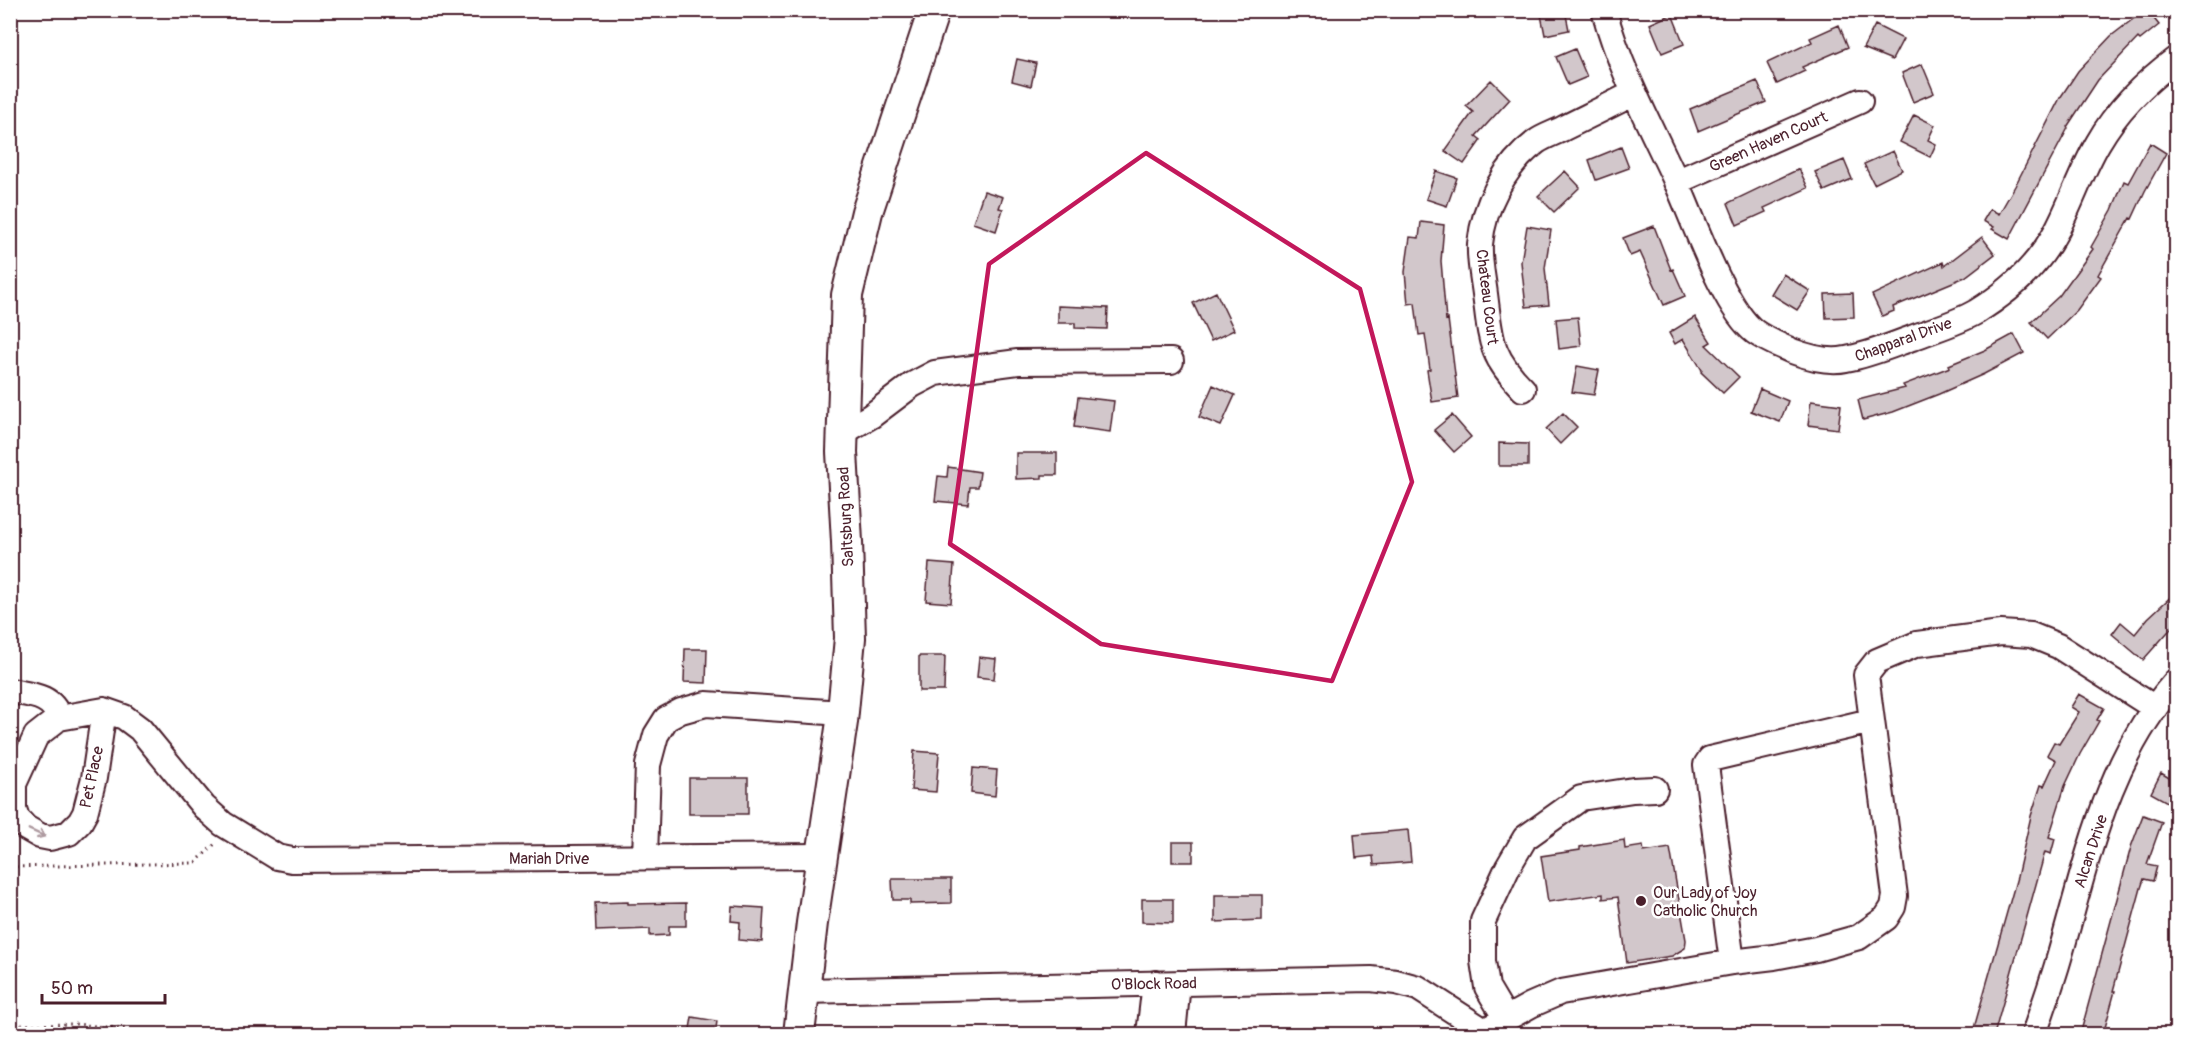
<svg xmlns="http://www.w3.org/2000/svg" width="2187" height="1045" font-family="Pangolin,sans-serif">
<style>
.building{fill:#d2c7cb;stroke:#4a1f2b;stroke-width:1.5}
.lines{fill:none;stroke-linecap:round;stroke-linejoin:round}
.minor-casing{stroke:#4a1f2b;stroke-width:28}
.major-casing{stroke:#4a1f2b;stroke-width:34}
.path{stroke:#4a1f2b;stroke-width:3;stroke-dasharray:1.5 4.5;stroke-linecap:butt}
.minor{stroke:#fff;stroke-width:24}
.major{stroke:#fff;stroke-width:30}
.oneway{stroke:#ae9aa0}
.marked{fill:none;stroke:#c2185b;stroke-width:4.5;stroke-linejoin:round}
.poi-dot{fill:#4a1f2b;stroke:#fff;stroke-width:2}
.labels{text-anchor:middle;stroke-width:5;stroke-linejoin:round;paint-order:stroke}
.street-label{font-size:16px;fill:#4a1f2b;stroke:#fff}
.poi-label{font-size:16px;fill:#4a1f2b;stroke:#fff;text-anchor:start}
</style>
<rect width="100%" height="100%" fill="#fff"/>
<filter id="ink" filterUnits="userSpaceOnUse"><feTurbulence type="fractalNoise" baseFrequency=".0167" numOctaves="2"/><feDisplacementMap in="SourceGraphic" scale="12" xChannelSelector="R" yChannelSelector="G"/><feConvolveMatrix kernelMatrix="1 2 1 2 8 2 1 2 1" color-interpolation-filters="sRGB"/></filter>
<g filter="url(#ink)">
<path class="building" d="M 1540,10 L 1565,10 L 1569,30 L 1545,35 Z
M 2145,10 L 2147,10 L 2159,25 L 2140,40 L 2138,38 L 2098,80 L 2067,127 L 2068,128 L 2009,239 L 1992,229 L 1994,227 L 1983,221 L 1990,209 L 1999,214 L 2015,186 L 2060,98 L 2078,71 L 2111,36 Z
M 1672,14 L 1684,44 L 1662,53 L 1650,24 Z
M 1839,25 L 1848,47 L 1802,67 L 1805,71 L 1777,84 L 1767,63 L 1812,42 L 1810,38 Z
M 1875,25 L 1903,39 L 1892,60 L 1863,48 Z
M 1575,49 L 1587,77 L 1568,85 L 1556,57 Z
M 1017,59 L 1036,63 L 1031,86 L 1012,81 Z
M 1922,64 L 1934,93 L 1913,102 L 1902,73 Z
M 1491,80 L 1510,99 L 1476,136 L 1481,140 L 1464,164 L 1445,151 L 1473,112 L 1466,106 Z
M 1757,81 L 1766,102 L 1698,131 L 1690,109 Z
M 1914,115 L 1935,125 L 1928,140 L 1936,144 L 1930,157 L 1900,142 Z
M 2150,143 L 2166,153 L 2145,191 L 2132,219 L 2130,218 L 2098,275 L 2101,277 L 2077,310 L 2047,339 L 2031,322 L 2059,296 L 2093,249 L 2091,247 L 2112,210 L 2124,181 L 2128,183 Z
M 1621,147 L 1629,168 L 1596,180 L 1589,160 Z
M 1893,151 L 1902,170 L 1874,184 L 1864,164 Z
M 1844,160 L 1852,179 L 1824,191 L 1815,172 Z
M 1799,169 L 1808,188 L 1764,208 L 1766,212 L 1737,225 L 1728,203 Z
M 1436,171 L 1457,178 L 1447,206 L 1426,199 Z
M 1565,171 L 1580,187 L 1554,212 L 1538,196 Z
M 984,191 L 1003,197 L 999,208 L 1003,209 L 996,231 L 973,223 Z
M 1421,222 L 1444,225 L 1441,261 L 1446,320 L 1448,319 L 1458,398 L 1432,402 L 1427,370 L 1430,369 L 1425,334 L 1419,335 L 1415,303 L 1408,304 L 1405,272 L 1410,237 L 1419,238 Z
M 1527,226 L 1551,230 L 1545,268 L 1549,305 L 1526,307 L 1521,262 Z
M 1654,226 L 1671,270 L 1673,269 L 1685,296 L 1664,305 L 1640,252 L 1630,256 L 1623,238 Z
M 1982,237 L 1995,254 L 1965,277 L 1893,307 L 1894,311 L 1882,316 L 1872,295 L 1943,262 L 1944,266 Z
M 1783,274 L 1810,291 L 1797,310 L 1771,294 Z
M 1216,292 L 1234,330 L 1211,341 L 1193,303 Z
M 1853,293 L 1854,317 L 1826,318 L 1825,294 Z
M 1058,306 L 1108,308 L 1107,329 L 1075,328 L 1075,323 L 1058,323 Z
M 1578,317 L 1581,346 L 1559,349 L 1556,319 Z
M 1695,317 L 1711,342 L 1706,345 L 1739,377 L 1723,393 L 1701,372 L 1702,370 L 1683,339 L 1675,344 L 1669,333 Z
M 2014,334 L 2024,353 L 1984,374 L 1939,394 L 1893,412 L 1863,420 L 1858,400 L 1905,388 L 1903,385 L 1950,367 L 1949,365 L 1985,350 Z
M 1577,366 L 1599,370 L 1594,395 L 1572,392 Z
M 1213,385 L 1235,395 L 1221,426 L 1199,417 Z
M 1760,389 L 1788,401 L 1780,422 L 1751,411 Z
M 1078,397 L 1114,401 L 1110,432 L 1074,427 Z
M 1811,401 L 1841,405 L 1838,429 L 1808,425 Z
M 1563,413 L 1577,427 L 1560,444 L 1546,429 Z
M 1452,415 L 1471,437 L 1454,452 L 1434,430 Z
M 1499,443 L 1528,444 L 1528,466 L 1499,466 Z
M 1016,453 L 1057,453 L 1057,475 L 1042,475 L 1042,478 L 1016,479 Z
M 948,467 L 980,472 L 978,487 L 970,487 L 968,504 L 935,501 L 938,476 L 947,477 Z
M 929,563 L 954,565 L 951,603 L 926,601 Z
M 2176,592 L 2176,623 L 2143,660 L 2112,634 L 2121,622 L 2135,634 L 2148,618 Z
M 685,649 L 707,649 L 706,683 L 684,682 Z
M 919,656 L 945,656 L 944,691 L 919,691 Z
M 979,657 L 996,659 L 994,679 L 977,677 Z
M 2079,694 L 2104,708 L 2097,720 L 2099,721 L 2080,754 L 2065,786 L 2049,837 L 2055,839 L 2051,854 L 2045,852 L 1994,1035 L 1972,1035 L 2017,877 L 2031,816 L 2041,785 L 2044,786 L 2056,760 L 2047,755 L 2054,742 L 2059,744 L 2079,712 L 2071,707 Z
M 914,751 L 939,753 L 936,792 L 911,790 Z
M 973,768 L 997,770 L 995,796 L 971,793 Z
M 2161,773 L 2176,782 L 2176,788 L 2169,803 L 2151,793 Z
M 689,778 L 748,778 L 748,814 L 689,814 Z
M 2143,815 L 2162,822 L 2147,864 L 2157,866 L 2153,881 L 2144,879 L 2141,888 L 2113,991 L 2115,991 L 2103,1035 L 2080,1035 L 2131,847 Z
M 1408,830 L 1411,862 L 1374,865 L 1373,856 L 1356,858 L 1354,835 Z
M 1624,840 L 1625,849 L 1643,846 L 1644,852 L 1670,848 L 1686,940 L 1685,948 L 1672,956 L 1627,963 L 1618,897 L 1603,899 L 1603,894 L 1548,902 L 1541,856 L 1580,850 L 1580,847 Z
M 1172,842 L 1193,842 L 1193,862 L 1172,862 Z
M 892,879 L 951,879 L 951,903 L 910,904 L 910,900 L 893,900 Z
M 1215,895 L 1262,895 L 1262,920 L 1215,922 Z
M 1142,899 L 1173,899 L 1173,923 L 1142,922 Z
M 628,902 L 628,904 L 686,903 L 686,926 L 669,926 L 669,935 L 650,936 L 650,929 L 596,931 L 595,903 Z
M 732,906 L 764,908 L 762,942 L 739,940 L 740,922 L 731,921 Z
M 692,1017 L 717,1021 L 715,1035 L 689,1035 Z"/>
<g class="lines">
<g class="minor-casing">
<path id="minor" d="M 1604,10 C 1620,70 1650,125 1676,181 C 1693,218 1724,309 1755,332 C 1766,340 1779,345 1792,351 C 1808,357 1828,363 1846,359 C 1869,355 1890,346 1912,338 C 1932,330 1957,323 1976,312 C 1997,299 2017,284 2033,265 C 2064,231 2075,182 2098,143 C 2118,108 2145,82 2176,59
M 1676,182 L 1860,101
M 1523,389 C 1489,355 1491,339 1485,294 C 1483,278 1479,261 1480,244 C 1484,205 1504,166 1536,142 C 1544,136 1555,133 1564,128 C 1588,116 1611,105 1634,93
M 842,433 L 871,416 L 912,385 L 935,373 L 1018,362 L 1171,361
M 10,691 C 31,695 52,695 59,718
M 104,710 L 94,778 L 85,813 L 80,822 L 69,833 L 50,838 L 40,836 L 26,828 L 17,818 L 14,809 L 14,784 L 36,736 L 59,718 L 104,710 L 124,717 L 140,729 L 204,807 L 223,824 L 277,857 L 292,860 L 822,856
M 645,857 L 648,765 L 656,735 L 666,719 L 681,711 L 706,704 L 843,713
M 1732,962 L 1706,765 L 1710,759 L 1871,721
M 803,991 L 1371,979 L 1396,982 L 1418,988 L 1489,1034
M 1506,1019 L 1487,987 L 1483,961 L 1483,921 L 1508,867 L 1525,838 L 1581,798 L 1633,790 L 1655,789
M 1484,1031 L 1531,1005 L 1561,992 L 1732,962 L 1774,957 L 1816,949 L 1859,937 L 1886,918 L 1893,907 L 1895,896 L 1866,675 L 1877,661 L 1917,644 L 2001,633 L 2031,635 L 2058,646 L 2155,708
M 1149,1034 L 1155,983
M 1173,1034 L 1178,983
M 2034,1034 C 2042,1011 2050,988 2057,965 C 2087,864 2104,763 2176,681"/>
</g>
<g class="major-casing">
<path id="major" d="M 799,1034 L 812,923 L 842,722 L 850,638 L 847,542 L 842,452 L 847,295 L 867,212 L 934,10"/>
</g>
<path class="path" d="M 10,867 L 195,863 L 216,843
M 13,1034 L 22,1025 L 75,1024 L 128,1029"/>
<use href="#minor" class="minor"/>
<use href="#major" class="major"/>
</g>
<defs><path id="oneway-shaft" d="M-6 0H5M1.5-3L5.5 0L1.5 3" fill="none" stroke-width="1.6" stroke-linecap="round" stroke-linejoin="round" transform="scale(1.5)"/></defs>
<use class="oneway" href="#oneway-shaft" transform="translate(37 833) rotate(24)"/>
</g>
<path class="marked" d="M 1146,153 L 1360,289 L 1412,482 L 1332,681 L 1101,644 L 950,544 L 989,264 Z"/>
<circle class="poi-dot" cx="1641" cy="901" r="6"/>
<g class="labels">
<g class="street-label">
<text transform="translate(1768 141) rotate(-24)" y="6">Green Haven Court</text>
<text transform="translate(1488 297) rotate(83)" y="6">Chateau Court</text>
<text transform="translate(1903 339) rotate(-20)" y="6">Chapparal Drive</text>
<text transform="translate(845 517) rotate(-93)" y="6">Saltsburg Road</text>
<text transform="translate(91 777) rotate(-78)" y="6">Pet Place</text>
<text transform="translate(2090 851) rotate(-72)" y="6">Alcan Drive</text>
<text x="549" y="864">Mariah Drive</text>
<text transform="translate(1154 983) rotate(-1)" y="6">O'Block Road</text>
</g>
<g class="poi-label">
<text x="1653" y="898">Our Lady of Joy<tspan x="1653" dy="18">Catholic Church</tspan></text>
</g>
</g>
<rect width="2187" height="1045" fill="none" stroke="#fff" stroke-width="36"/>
<rect x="18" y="18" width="2151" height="1009" fill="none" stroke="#4a1f2b" stroke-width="2" filter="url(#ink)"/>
<path d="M42 994v9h123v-9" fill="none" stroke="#4a1f2b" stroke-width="3"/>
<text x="51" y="994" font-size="18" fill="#4a1f2b" stroke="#ffffff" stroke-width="4.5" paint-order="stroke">50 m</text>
</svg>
